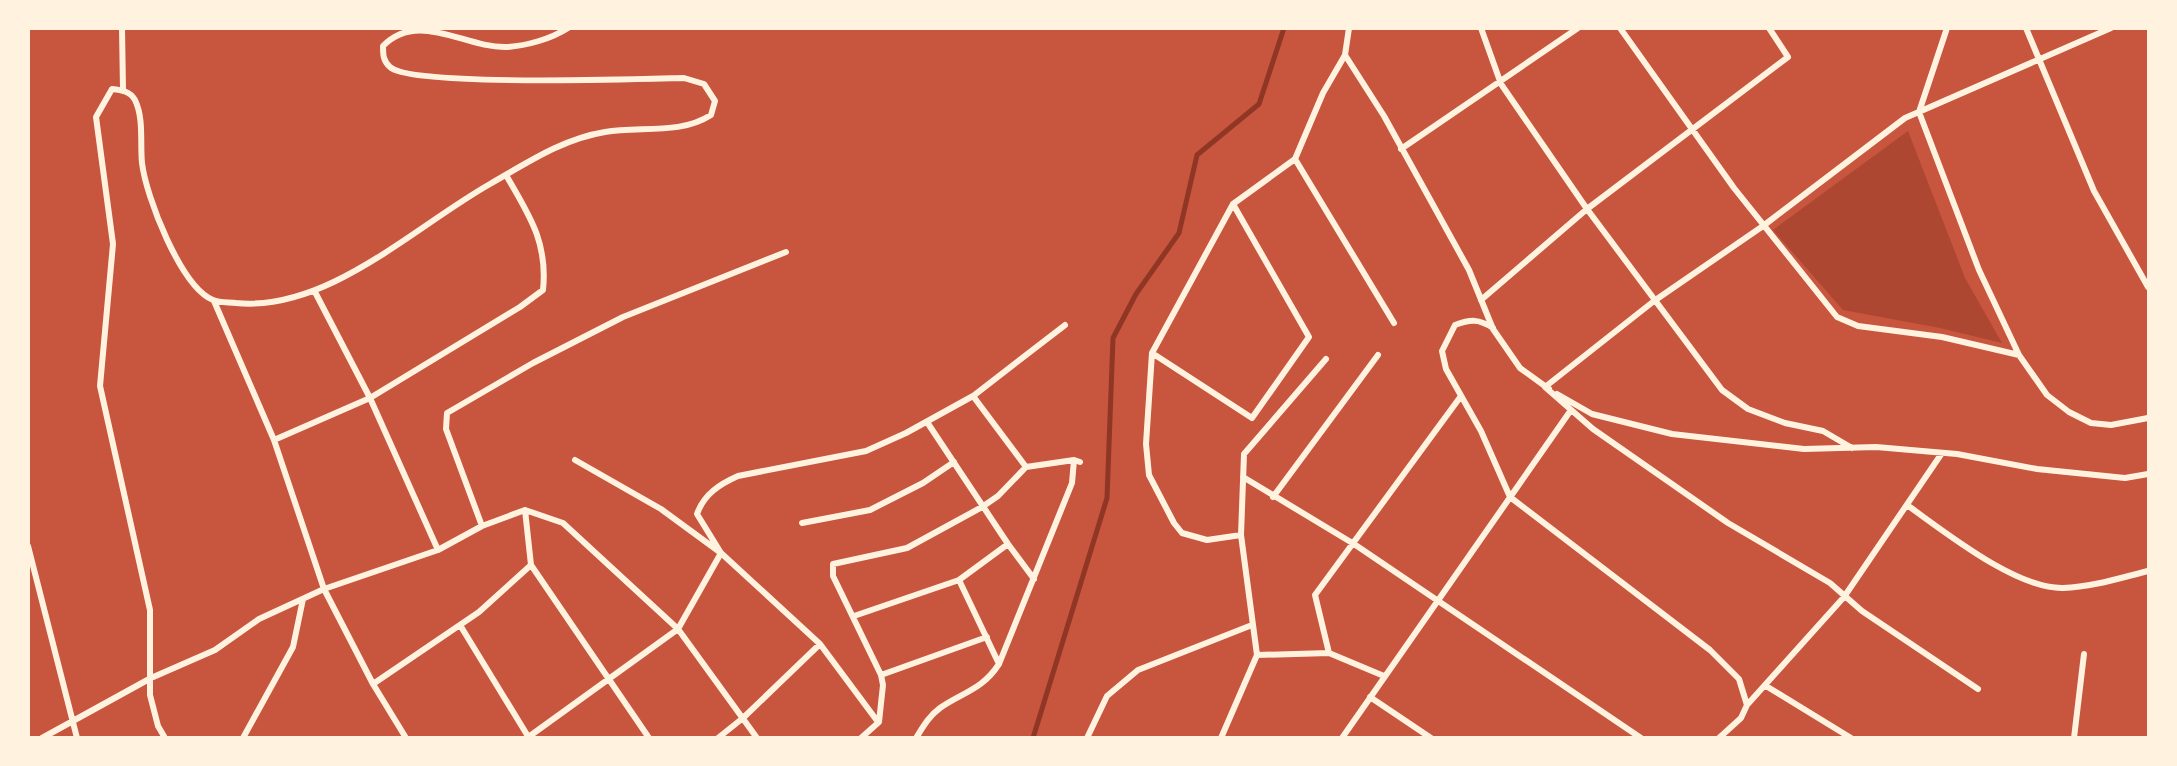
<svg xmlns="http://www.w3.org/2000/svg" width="2177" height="766" font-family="'Golos Text',sans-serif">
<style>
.green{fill:#ae4732}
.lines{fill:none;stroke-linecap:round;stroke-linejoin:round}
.stream{stroke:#8f3625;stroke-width:5}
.minor{stroke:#fff3e0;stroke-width:6}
</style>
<rect width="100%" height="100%" fill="#c8553d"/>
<path class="green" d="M 1908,131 L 1965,278 L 2002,343 L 1940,328 L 1843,310 L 1773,230 Z"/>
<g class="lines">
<path class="stream" d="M 1033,738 L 1107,498 L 1113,338 L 1136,294 L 1179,233 L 1197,155 L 1259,104 L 1284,28"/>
<path class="minor" d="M 122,28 L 123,90
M 1481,28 L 1501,84 L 1587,209 L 1722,390 L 1748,409 L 1785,423 L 1823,431 L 1852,448
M 1620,28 L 1734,188 L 1837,317 L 1858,326 L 1942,337 L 2019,355
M 1947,28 L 1919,112 L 1979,270 L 2019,355 L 2047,395 L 2069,412 L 2091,423 L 2111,425 L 2148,418
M 2026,28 L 2094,191 L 2148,287
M 1345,55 L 1384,116 L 1469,270 L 1493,329 L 1520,368 L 1549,389
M 1401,149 L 1578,28
M 1295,159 L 1394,323
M 315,292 L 370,398 L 438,550
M 1481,300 L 1587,209 L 1788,57 L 1769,28
M 214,301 L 274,440 L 324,589 L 373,684 L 406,738
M 1493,328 C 1479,319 1471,319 1455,325 L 1442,351 L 1446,369 L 1481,431 L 1510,497 L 1710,650 L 1739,679 L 1747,705
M 1152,353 L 1233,204
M 1557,394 L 1592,414 L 1672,434 L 1804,449 L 1876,447 L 1957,454 L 2037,469 L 2125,478 L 2148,474
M 973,396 L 1026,467
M 927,422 L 1008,544 L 959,580 L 999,664
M 274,440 L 370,398 L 520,307 L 543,290 C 548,242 529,215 506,175
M 575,460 L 661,509 L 721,553 L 820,644 L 878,722
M 1243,477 L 1354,544 L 1641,738
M 1273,497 L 1378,355
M 1907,505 C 1945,532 2016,589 2063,588 C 2092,587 2120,578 2148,571
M 525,510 L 563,523 L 678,629 L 757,738
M 525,510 L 531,565 L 649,738
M 802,523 L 870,510 L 923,483 L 954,462
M 482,526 L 446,429 L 447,413 L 533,363 L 623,317 L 786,252
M 1241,535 L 1207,540 L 1182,533 L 1174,523 L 1149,475 L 1146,444 L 1152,353 L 1252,418 L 1309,337 L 1233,204 L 1295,159 L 1323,93 L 1345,55 L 1349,28
M 1008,544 L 1034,579
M 28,546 L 77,738
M 854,616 L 959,580
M 460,625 L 529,738
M 1329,653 L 1315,595 L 1461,396
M 1257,655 L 1329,653 L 1384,676
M 881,675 L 987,637
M 373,684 L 479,612 L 531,565
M 1766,686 L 1851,738
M 1978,689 L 1862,611 L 1830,583 L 1728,523 L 1593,429 L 1545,387 L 1654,301 L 1763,226 L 1905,118 L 2111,28
M 1370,697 L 1431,738
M 42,738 L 151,678 L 215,650 L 259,619 L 324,589 L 438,550 L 482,526 L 525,510
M 165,738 L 158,726 L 150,695 L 150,610 L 100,386 L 113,244 L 96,117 L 112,89 C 121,90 130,91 135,100 C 144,118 140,144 142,163 C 146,197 181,287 213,300 C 220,303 229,302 236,303 C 327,312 414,227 490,184 C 527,163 562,139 605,132 C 640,126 680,135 711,115 L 715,101 L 704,84 L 684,78 C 642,79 411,87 390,67 C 383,61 383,54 383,46 C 418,10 465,48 506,47 C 526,46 551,39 568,28
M 243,738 L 293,647 L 303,599
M 527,738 L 678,629 L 721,553 L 697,514 C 704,494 720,484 738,476 L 866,451 L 906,433 L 973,396 L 1065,325
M 718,738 L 743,718 L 820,644
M 861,738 L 879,722 L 883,685 L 881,675 L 833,576 L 833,564 L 907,548 L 982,507 L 998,496 L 1026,467 L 1074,460 L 1080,462
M 916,738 C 923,727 929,716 940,708 C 963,692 982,690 999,664 L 1072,483 L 1074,460
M 1087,738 L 1107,696 L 1138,670 L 1252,625
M 1221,738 L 1257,655 L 1241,535 L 1244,454 L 1326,359
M 1342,738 L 1571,410
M 1719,738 L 1741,718 L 1747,705 L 1844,597 L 1942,453
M 2074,738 L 2084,654"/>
</g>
<rect width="2177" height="766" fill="none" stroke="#fff3e0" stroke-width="60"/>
</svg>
